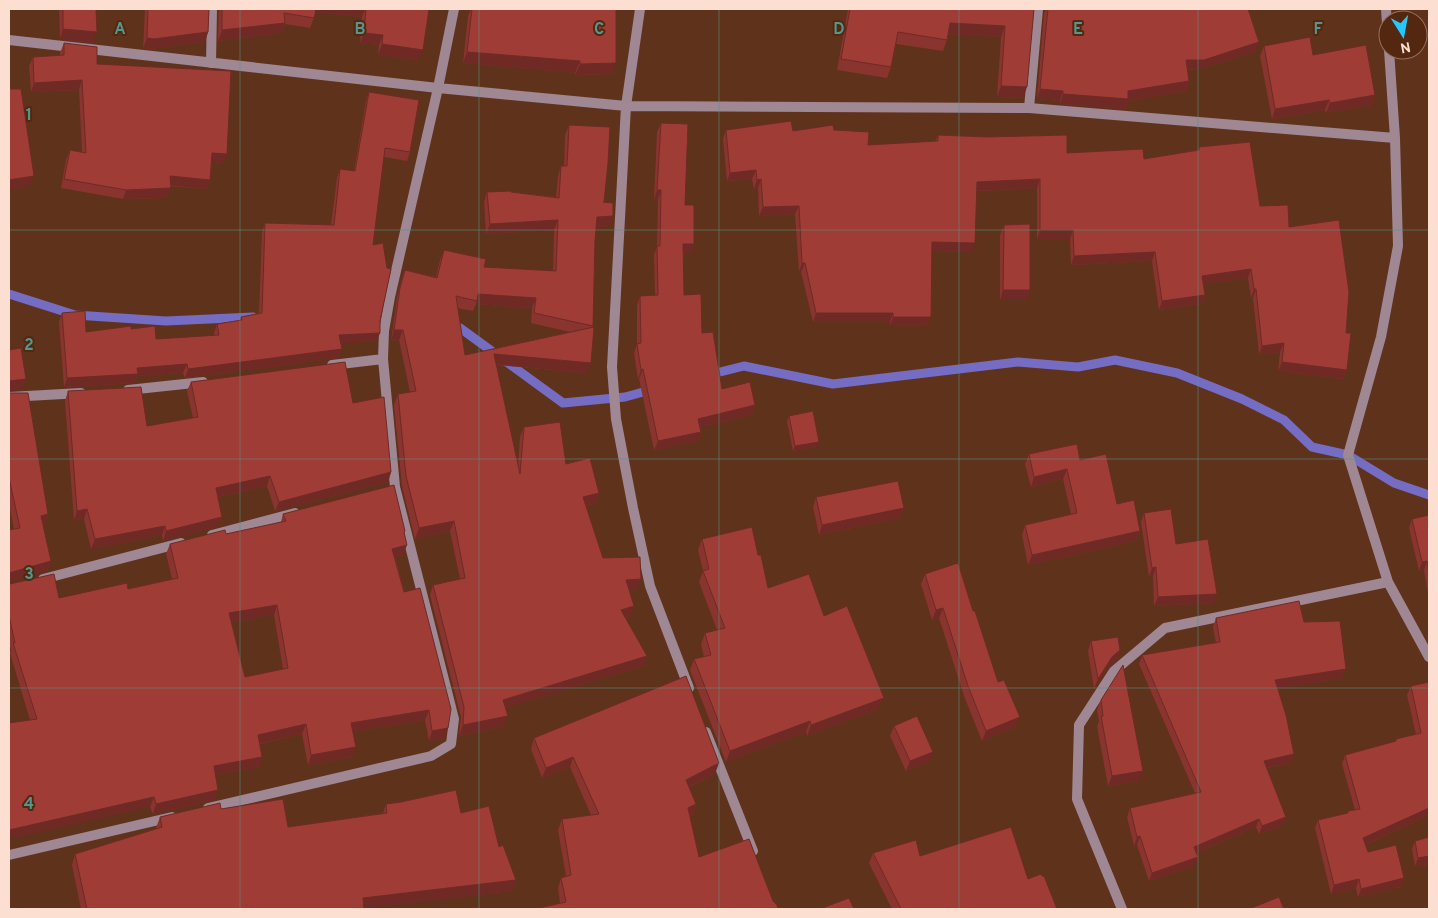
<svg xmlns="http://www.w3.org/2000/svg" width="1438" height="918" font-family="Overpass,sans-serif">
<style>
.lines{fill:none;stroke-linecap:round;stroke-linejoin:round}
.stream{stroke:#756cc4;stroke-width:9}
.street{stroke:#9f8793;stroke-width:10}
.wall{fill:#89342e;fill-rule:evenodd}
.shaded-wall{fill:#6f2a26}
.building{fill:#9f3c36;stroke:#6f2a26;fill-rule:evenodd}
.grid{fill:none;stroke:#56968c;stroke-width:1;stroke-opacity:0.55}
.grid-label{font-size:16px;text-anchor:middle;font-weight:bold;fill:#56968c;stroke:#542810;stroke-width:4;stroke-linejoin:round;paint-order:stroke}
</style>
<rect width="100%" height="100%" fill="#5f321b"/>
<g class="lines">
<path class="stream" d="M 9,294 L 75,315 L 166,321 L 253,317
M 450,326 L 460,328 L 563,403 L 625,397 L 654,389
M 708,375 L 744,366 L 833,384 L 1018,362 L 1078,367 L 1115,360 L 1177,373 L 1242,399 L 1284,420 L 1312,447 L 1348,455 L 1394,483 L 1429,495"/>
<path class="street" d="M 640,9 L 626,106 L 612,367 L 616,419 L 633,508 L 650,586 L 689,688
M 1386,9 L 1388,40
M 9,40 L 438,88 L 626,106 L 1029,108 L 1395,138
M 1389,50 L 1395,138 L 1398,246 L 1381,337 L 1348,455 L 1388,582 L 1429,657
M 211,63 L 212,9
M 1029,108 L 1038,9
M 332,365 L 383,359
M 128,390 L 203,382
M 9,397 L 81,393
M 212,535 L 295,513
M 43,579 L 181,543
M 706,732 L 753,851
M 208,808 L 431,756 L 451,744 L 454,719 L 395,487 L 383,359 L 384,331 L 390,297 L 438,88 L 454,9
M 9,855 L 172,817
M 1122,909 L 1077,799 L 1079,725 L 1114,671 L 1165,628 L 1388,582"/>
</g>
<path class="wall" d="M 59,9 L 96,9 L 93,43 L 60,39 Z
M 145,9 L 209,9 L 208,32 L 205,42 L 150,49 L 143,48 Z
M 219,9 L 429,9 L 419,60 L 378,55 L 379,45 L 360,43 L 362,17 L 315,12 L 314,18 L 310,28 L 285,24 L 282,33 L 218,41 Z
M 471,9 L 616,9 L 616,63 L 612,74 L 575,75 L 575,73 L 463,63 L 468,16 Z
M 848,9 L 1034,9 L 1023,98 L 997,97 L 1001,37 L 948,34 L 947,40 L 943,51 L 896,44 L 891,67 L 887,78 L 837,70 Z
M 1046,9 L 1248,9 L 1255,52 L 1200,69 L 1187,70 L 1189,81 L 1186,91 L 1128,101 L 1125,109 L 1060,104 L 1060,101 L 1037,99 L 1044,14 Z
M 64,43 L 97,64 L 223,163 L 212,162 L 210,180 L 207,189 L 170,186 L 167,198 L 123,199 L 61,188 L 66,160 L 70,150 L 82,152 L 79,90 L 31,92 L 29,66 L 33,57 L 60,56 L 60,53 Z
M 1264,46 L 1313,55 L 1375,95 L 1372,105 L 1326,113 L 1325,110 L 1272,119 L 1260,56 Z
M 369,92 L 410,152 L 407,161 L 384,157 L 373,245 L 377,341 L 341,343 L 342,349 L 338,358 L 185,378 L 183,373 L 137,376 L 135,383 L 64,387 L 59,322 L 62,313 L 86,332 L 131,329 L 156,339 L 214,336 L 214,333 L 217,324 L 240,320 L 241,317 L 259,313 L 262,232 L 265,223 L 331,225 L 337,178 L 340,169 L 354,171 L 366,101 Z
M 661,123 L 685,205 L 694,244 L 690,253 L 684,253 L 684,295 L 702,333 L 722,389 L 755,405 L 752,415 L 700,427 L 701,432 L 698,441 L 654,450 L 639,379 L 638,379 L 634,353 L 637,344 L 637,305 L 640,296 L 655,296 L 654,255 L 657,247 L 658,200 L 654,200 L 657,132 Z
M 569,125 L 604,202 L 613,216 L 609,226 L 596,227 L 595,240 L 593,326 L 587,373 L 496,365 L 518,465 L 520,437 L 524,427 L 599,493 L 595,504 L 586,506 L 603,558 L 637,590 L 629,590 L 634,606 L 630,616 L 625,618 L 647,656 L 644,666 L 505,708 L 504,726 L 459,736 L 461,717 L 430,595 L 433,585 L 460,579 L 450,531 L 415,539 L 402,486 L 394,405 L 398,394 L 410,392 L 399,340 L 391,341 L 397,298 L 401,281 L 405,270 L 436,277 L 440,260 L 444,250 L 484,267 L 553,271 L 554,230 L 486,234 L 484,202 L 487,192 L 511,192 L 556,197 L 558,176 L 561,166 L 564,166 L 565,135 ZM 476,304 L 532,308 L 531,323 L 570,332 L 465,355 L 457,308 L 473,311 Z
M 726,130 L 834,130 L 868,145 L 935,142 L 938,135 L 1067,153 L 1144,159 L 1197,150 L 1199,147 L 1260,206 L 1289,227 L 1346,333 L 1347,370 L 1343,379 L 1278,371 L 1280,352 L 1259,354 L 1253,298 L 1251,298 L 1248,278 L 1203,284 L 1205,295 L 1201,304 L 1159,310 L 1152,261 L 1071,265 L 1070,239 L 1037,239 L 1037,188 L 977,191 L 972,252 L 932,251 L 928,326 L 890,325 L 890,322 L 813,322 L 801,272 L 799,272 L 795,214 L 759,216 L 758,188 L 754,189 L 752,179 L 727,181 L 723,139 Z
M 1004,225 L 1030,290 L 1026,300 L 1000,300 L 1000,235 Z
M 191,382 L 353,403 L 391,472 L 388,482 L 275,511 L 267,486 L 218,497 L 222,517 L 218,526 L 163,541 L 162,535 L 91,549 L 84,519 L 74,520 L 65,401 L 68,391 L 147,426 L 193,418 L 187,391 Z
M 9,392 L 48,514 L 44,524 L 43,525 L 51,561 L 47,571 L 14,529 L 9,504 Z
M 789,416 L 817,447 L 793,451 L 787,421 Z
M 1029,454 L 1080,460 L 1140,531 L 1137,541 L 1028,565 L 1022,535 L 1025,525 L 1071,514 L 1063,479 L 1031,487 L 1025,464 Z
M 816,497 L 900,518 L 819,535 L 813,507 Z
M 1144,513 L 1176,544 L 1213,603 L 1154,606 L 1153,576 L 1149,577 L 1141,522 Z
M 283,514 L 405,531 L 404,535 L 403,555 L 395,557 L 445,738 L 429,741 L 425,720 L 353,732 L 352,757 L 308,765 L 302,734 L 260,744 L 262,757 L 259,767 L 215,775 L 218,790 L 214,800 L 153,814 L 150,807 L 30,720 L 10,653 L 11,650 L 9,642 L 9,583 L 10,584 L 59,598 L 128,589 L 172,579 L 166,554 L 170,544 L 226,534 L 281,522 ZM 274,615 L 283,669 L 245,677 L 231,622 Z
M 1429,515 L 1429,599 L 1424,570 L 1419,571 L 1409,528 L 1412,519 Z
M 702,539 L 758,555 L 768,588 L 824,616 L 879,709 L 807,736 L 806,732 L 726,762 L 690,670 L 694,659 L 704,657 L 701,644 L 705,633 L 717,630 L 699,582 L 703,571 L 698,550 Z
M 925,574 L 973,611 L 998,682 L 1016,727 L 982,741 L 964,696 L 939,618 L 932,620 L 921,584 Z
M 1216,618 L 1304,622 L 1343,678 L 1278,688 L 1291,763 L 1267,768 L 1286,817 L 1283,825 L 1259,834 L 1256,827 L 1196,853 L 1195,866 L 1149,881 L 1137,845 L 1134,846 L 1127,817 L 1130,808 L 1195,793 L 1139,664 L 1142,655 L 1216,643 L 1213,627 Z
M 1091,641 L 1120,650 L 1117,660 L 1108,667 L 1094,689 L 1088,651 Z
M 1429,682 L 1429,815 L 1365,845 L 1368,852 L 1401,887 L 1358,897 L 1356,888 L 1331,894 L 1315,828 L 1318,820 L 1347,813 L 1348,811 L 1355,810 L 1342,764 L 1345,755 L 1395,742 L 1396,739 L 1416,735 L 1407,695 L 1411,686 Z
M 1101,700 L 1139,781 L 1108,786 L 1097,726 L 1099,721 L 1097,710 Z
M 894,726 L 930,762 L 906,771 L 890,736 Z
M 534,738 L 715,774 L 689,787 L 696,804 L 693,815 L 690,816 L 699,857 L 773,901 L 560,904 L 558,888 L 561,878 L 566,876 L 558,830 L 562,819 L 591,815 L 570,767 L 542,778 L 531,749 Z
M 386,804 L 461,813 L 499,847 L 516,880 L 512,891 L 364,908 L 364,909 L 81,909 L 72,865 L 75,854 L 156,829 L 156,828 L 160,817 L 221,809 L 288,827 L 383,813 Z
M 1429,837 L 1429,864 L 1415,866 L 1412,849 L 1415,841 Z
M 873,853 L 920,856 L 1028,879 L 1057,909 L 892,909 L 869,863 Z"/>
<path class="shaded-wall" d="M 314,9 L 365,9 L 362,17 L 313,12 Z
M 285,23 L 282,33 L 218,41 L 222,30 Z
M 950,23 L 1005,26 L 1001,37 L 946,34 Z
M 63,29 L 97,32 L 93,43 L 60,39 Z
M 208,32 L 205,42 L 150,49 L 143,48 L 147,38 Z
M 364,33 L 383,35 L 379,45 L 360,43 Z
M 1259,42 L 1255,52 L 1200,69 L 1182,70 L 1186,60 Z
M 382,44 L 423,50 L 419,60 L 378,55 Z
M 467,52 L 580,61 L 575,73 L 463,63 Z
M 616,63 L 612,74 L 575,75 L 580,64 Z
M 82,80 L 79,90 L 31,92 L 34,83 Z
M 1189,81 L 1186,91 L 1128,101 L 1125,109 L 1060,104 L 1063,94 L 1128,91 Z
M 1001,86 L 1027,87 L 1023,98 L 997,97 Z
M 1040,89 L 1063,91 L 1060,101 L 1037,99 Z
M 1375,95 L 1372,105 L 1326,113 L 1330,103 Z
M 1329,100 L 1325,110 L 1272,119 L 1275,109 Z
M 212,153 L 227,154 L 223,163 L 209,162 Z
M 756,170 L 752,179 L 727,181 L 730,173 Z
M 34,176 L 30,186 L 9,190 L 9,180 Z
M 170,176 L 210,180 L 207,189 L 167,185 Z
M 761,179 L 758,188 L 754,189 L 757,180 Z
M 1040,179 L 1037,188 L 974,191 L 977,182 Z
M 171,188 L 167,198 L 123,199 L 126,190 Z
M 657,190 L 661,190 L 658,200 L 654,200 Z
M 799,206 L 795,214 L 759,216 L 763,207 Z
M 613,216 L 609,226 L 593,227 L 597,217 Z
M 558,220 L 554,230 L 486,234 L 490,224 Z
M 1040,230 L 1073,230 L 1070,239 L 1037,239 Z
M 932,242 L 975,243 L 972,252 L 929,251 Z
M 683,244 L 694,244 L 690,253 L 680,253 Z
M 1155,252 L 1152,261 L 1071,265 L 1074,256 Z
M 802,263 L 805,263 L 801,272 L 799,272 Z
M 1251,269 L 1248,278 L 1199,285 L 1202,276 Z
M 1254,289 L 1256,289 L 1253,298 L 1251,298 Z
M 1003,290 L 1030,290 L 1026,300 L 1000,300 Z
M 478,294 L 536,298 L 532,308 L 476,304 Z
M 1205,295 L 1201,304 L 1159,310 L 1162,301 Z
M 816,313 L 893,313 L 890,322 L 813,322 Z
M 893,317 L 931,317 L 928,326 L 890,325 Z
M 394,330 L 403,330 L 399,340 L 391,341 Z
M 380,333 L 377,341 L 336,344 L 339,335 Z
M 1284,343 L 1280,352 L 1259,354 L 1262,346 Z
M 342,349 L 338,358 L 185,378 L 188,369 Z
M 494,354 L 591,363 L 587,373 L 490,364 Z
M 1282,362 L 1347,370 L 1343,379 L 1278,371 Z
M 187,364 L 183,373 L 137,376 L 135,383 L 64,387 L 67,378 L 137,368 Z
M 643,369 L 639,379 L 638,379 L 641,370 Z
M 26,379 L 22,389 L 9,391 L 9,381 Z
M 755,405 L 752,415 L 695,428 L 698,419 Z
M 701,432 L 698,441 L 654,450 L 658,441 Z
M 819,442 L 817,447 L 793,451 L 795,446 Z
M 1067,469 L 1063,479 L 1031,487 L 1034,477 Z
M 391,472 L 388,482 L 275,511 L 279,502 Z
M 270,476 L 267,486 L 212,498 L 216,488 Z
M 599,493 L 595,504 L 579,507 L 583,497 Z
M 904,508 L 900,518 L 819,535 L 822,525 Z
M 87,509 L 84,519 L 74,520 L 77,511 Z
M 48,514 L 44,524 L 38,526 L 41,516 Z
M 222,517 L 218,526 L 163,541 L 166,531 Z
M 454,521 L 450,531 L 415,539 L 419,528 Z
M 165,526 L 162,535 L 91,549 L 95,539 Z
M 1140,531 L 1137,541 L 1028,565 L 1032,555 Z
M 407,545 L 403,555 L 389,559 L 392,549 Z
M 51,561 L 47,571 L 9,582 L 9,573 Z
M 1427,561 L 1424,570 L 1419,571 L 1422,562 Z
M 1156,567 L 1153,576 L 1149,577 L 1152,568 Z
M 641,579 L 637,590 L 622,590 L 626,580 Z
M 1217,594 L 1213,603 L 1154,606 L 1158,597 Z
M 277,605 L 274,615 L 225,623 L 229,613 Z
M 634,606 L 630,616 L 617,620 L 621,610 Z
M 943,608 L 939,618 L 932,620 L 936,610 Z
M 1120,650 L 1117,660 L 1108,667 L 1094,689 L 1098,679 L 1112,657 Z
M 647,656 L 644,666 L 499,710 L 503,700 Z
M 1346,669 L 1343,678 L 1272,689 L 1275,680 Z
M 884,698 L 879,709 L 807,736 L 811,725 Z
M 429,710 L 425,720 L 348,733 L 351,723 Z
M 508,716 L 504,726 L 459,736 L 463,725 Z
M 1020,717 L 1016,727 L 982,741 L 986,731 Z
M 810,721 L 806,732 L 726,762 L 730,751 Z
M 306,724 L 302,734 L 254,745 L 258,735 Z
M 448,728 L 445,738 L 429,741 L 432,731 Z
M 356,747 L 352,757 L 308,765 L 311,755 Z
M 933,752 L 930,762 L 906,771 L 910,761 Z
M 1294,754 L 1291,763 L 1261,769 L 1264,761 Z
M 262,757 L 259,767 L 210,776 L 214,766 Z
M 573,757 L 570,767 L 542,778 L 546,768 Z
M 719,763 L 715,774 L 682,790 L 686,780 Z
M 1143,771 L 1139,781 L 1108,786 L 1112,776 Z
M 218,790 L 214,800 L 153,814 L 156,804 Z
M 154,797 L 150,807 L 9,839 L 9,830 Z
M 696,804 L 693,815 L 684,818 L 688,808 Z
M 1429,808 L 1429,815 L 1360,847 L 1363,838 Z
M 1286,817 L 1283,825 L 1259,834 L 1262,826 Z
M 1259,819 L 1256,827 L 1191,855 L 1194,847 Z
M 1140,836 L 1137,845 L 1134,846 L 1137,837 Z
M 1429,856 L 1429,864 L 1415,866 L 1418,858 Z
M 1198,857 L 1195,866 L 1149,881 L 1152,873 Z
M 1404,878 L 1401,887 L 1358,897 L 1361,889 Z
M 1359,879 L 1356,888 L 1331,894 L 1334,885 Z
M 516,880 L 512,891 L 359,909 L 363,898 Z"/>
<path class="building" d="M 63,9 L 96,9 L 97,32 L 63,29 Z
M 148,9 L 209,9 L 208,32 L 154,39 L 147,38 Z
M 222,9 L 316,9 L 314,18 L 284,13 L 285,23 L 222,30 Z
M 366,9 L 429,9 L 423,50 L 382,44 L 383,35 L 364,33 Z
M 472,9 L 616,9 L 616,63 L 580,64 L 580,61 L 467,52 Z
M 850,9 L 1034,9 L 1027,87 L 1001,86 L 1005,26 L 950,23 L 947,40 L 898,32 L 891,67 L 841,59 Z
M 1048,9 L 1248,9 L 1259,42 L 1204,60 L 1186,60 L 1189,81 L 1128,91 L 1128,99 L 1063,94 L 1063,91 L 1040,89 Z
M 1310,37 L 1313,55 L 1366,45 L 1375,95 L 1330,103 L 1329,100 L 1275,109 L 1264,46 Z
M 64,43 L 97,47 L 97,64 L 231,71 L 227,154 L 212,153 L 210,180 L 170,176 L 171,188 L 126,190 L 64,179 L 70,150 L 86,153 L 82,80 L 34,83 L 33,57 L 64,55 Z
M 9,89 L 21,89 L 34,176 L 9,180 Z
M 369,92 L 419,100 L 410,152 L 385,148 L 373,245 L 383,243 L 387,268 L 391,269 L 380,321 L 380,333 L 339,335 L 342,349 L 188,369 L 187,364 L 137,368 L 138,374 L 67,378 L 62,313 L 85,311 L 86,332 L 131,326 L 131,329 L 155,326 L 156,339 L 219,335 L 217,324 L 242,320 L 241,317 L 262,313 L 265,223 L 334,225 L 340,169 L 355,171 Z
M 791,121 L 793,131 L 833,125 L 834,130 L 869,132 L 868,145 L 938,141 L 938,135 L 987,137 L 1067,135 L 1067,153 L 1143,149 L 1144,159 L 1199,150 L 1199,147 L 1250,142 L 1260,206 L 1288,205 L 1289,227 L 1339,220 L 1349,292 L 1346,333 L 1351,333 L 1347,370 L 1282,362 L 1284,343 L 1262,346 L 1256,289 L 1254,289 L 1251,269 L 1202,276 L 1205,295 L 1162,301 L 1155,252 L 1074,256 L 1073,230 L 1040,230 L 1040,179 L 977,182 L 975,243 L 932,242 L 931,317 L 893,317 L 893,313 L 816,313 L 805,263 L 802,263 L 799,206 L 763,207 L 761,179 L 757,180 L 756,170 L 730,173 L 726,130 Z
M 661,123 L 688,124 L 685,205 L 694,205 L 694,244 L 683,244 L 684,295 L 701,294 L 702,333 L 713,332 L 722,389 L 750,382 L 755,405 L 698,419 L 701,432 L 658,441 L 643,369 L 641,370 L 637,344 L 641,343 L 640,296 L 658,295 L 657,246 L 660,246 L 661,190 L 657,190 Z
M 569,125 L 610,127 L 608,163 L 604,202 L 603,202 L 613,203 L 613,216 L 597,217 L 595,240 L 593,326 L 534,313 L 536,298 L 478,294 L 477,301 L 456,296 L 465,355 L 493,349 L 493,350 L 493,349 L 594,327 L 591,363 L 494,354 L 520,474 L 524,427 L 560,422 L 566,464 L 590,458 L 599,493 L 583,497 L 603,558 L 640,557 L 641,579 L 626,580 L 634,606 L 621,610 L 647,656 L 503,700 L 508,716 L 463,725 L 464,707 L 433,585 L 465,578 L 454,521 L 419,528 L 406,476 L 398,394 L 416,391 L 403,330 L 394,330 L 400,288 L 405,270 L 437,278 L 444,250 L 486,259 L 484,267 L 556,271 L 558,220 L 490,224 L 487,192 L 511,191 L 511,192 L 559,198 L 561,166 L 567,166 Z
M 1030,224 L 1030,290 L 1003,290 L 1004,225 Z
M 21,348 L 26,379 L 9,381 L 9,382 L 9,350 Z
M 345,362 L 353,403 L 384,397 L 391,472 L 279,502 L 270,476 L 216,488 L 222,517 L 166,531 L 165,526 L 95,539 L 87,509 L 77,511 L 68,391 L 141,387 L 147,426 L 198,417 L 191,382 Z
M 9,392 L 10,393 L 28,393 L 48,514 L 41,516 L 51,561 L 9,573 L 9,530 L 20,528 L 9,478 Z
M 813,411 L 819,442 L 795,446 L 789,416 Z
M 1077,444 L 1080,460 L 1106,454 L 1117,504 L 1134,500 L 1140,531 L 1032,555 L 1025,525 L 1077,513 L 1067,469 L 1034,477 L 1029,454 Z
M 898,481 L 904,508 L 822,525 L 816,497 Z
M 394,485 L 405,531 L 404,532 L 407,545 L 392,549 L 404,592 L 420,588 L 451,709 L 448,728 L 432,731 L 429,710 L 351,723 L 356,747 L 311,755 L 306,724 L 258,735 L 262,757 L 214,766 L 218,790 L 156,804 L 154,797 L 9,830 L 9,723 L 37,719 L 13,643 L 15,643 L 9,616 L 9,583 L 10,584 L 54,574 L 59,598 L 127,583 L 128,589 L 178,578 L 170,544 L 225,530 L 226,534 L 286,521 L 283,514 ZM 277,605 L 288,668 L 245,677 L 229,613 Z
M 1171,509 L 1176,544 L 1208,539 L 1217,594 L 1158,597 L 1156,567 L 1152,568 L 1144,513 Z
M 1429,515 L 1429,572 L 1427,561 L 1422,562 L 1412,519 Z
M 752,527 L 758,555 L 761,555 L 768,588 L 809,574 L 824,616 L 847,606 L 884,698 L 811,725 L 810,721 L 730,751 L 694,659 L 711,655 L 705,633 L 725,628 L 703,571 L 709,569 L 702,539 Z
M 958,563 L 973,611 L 975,611 L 998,682 L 1004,680 L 1020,717 L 986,731 L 968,686 L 943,608 L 936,610 L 925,574 Z
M 1299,601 L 1304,622 L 1340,621 L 1346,669 L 1275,680 L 1286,715 L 1294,754 L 1264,761 L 1286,817 L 1262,826 L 1259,819 L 1194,847 L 1198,857 L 1152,873 L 1140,836 L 1137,837 L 1130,808 L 1201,792 L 1142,655 L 1220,642 L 1216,618 Z
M 1118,637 L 1120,650 L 1112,657 L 1098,679 L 1091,641 Z
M 1123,665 L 1143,771 L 1112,776 L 1101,716 L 1103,716 L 1101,700 Z
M 686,676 L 719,763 L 686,780 L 696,804 L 688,808 L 699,857 L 749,839 L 773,901 L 777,905 L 778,909 L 535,909 L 566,902 L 561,878 L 571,875 L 562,819 L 599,814 L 573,757 L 546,768 L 534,738 Z
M 1429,682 L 1429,808 L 1363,838 L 1368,852 L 1396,845 L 1404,878 L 1361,889 L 1359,879 L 1334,885 L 1318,820 L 1348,813 L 1348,811 L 1360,809 L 1345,755 L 1396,741 L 1396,739 L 1421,733 L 1411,686 Z
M 917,716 L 933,752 L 910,761 L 894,726 Z
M 456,790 L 461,813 L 489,806 L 499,847 L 503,845 L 516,880 L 363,898 L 364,909 L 87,909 L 75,854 L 162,827 L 160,817 L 220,803 L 221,809 L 283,799 L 288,827 L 387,813 L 386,804 L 401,802 Z
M 1011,827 L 1028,879 L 1041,874 L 1042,876 L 1044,876 L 1057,909 L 901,909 L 873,853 L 916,840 L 920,856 Z
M 1429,837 L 1429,856 L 1418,858 L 1415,841 Z
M 1279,897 L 1284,909 L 1249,909 Z
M 849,898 L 854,909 L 820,909 Z
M 33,907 L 33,909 L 25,909 Z"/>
<path class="grid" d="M 240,9 L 240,909M 479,9 L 479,909M 719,9 L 719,909M 959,9 L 959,909M 1198,9 L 1198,909M 9,230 L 1429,230M 9,459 L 1429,459M 9,688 L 1429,688"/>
<g class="grid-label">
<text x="120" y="34">A</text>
<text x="360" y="34">B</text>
<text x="599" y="34">C</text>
<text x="839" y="34">D</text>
<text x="1078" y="34">E</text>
<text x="1318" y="34">F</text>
<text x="29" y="120">1</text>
<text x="29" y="350">2</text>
<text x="29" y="579">3</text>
<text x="29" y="809">4</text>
</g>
<rect width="1438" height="918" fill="none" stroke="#fcdfd1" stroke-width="20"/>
<g transform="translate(1403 35) rotate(169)"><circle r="24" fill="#542810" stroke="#97715d"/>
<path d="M0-4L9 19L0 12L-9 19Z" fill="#23c9fe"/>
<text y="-8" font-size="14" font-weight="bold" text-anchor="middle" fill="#fcdfd1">N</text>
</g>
</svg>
